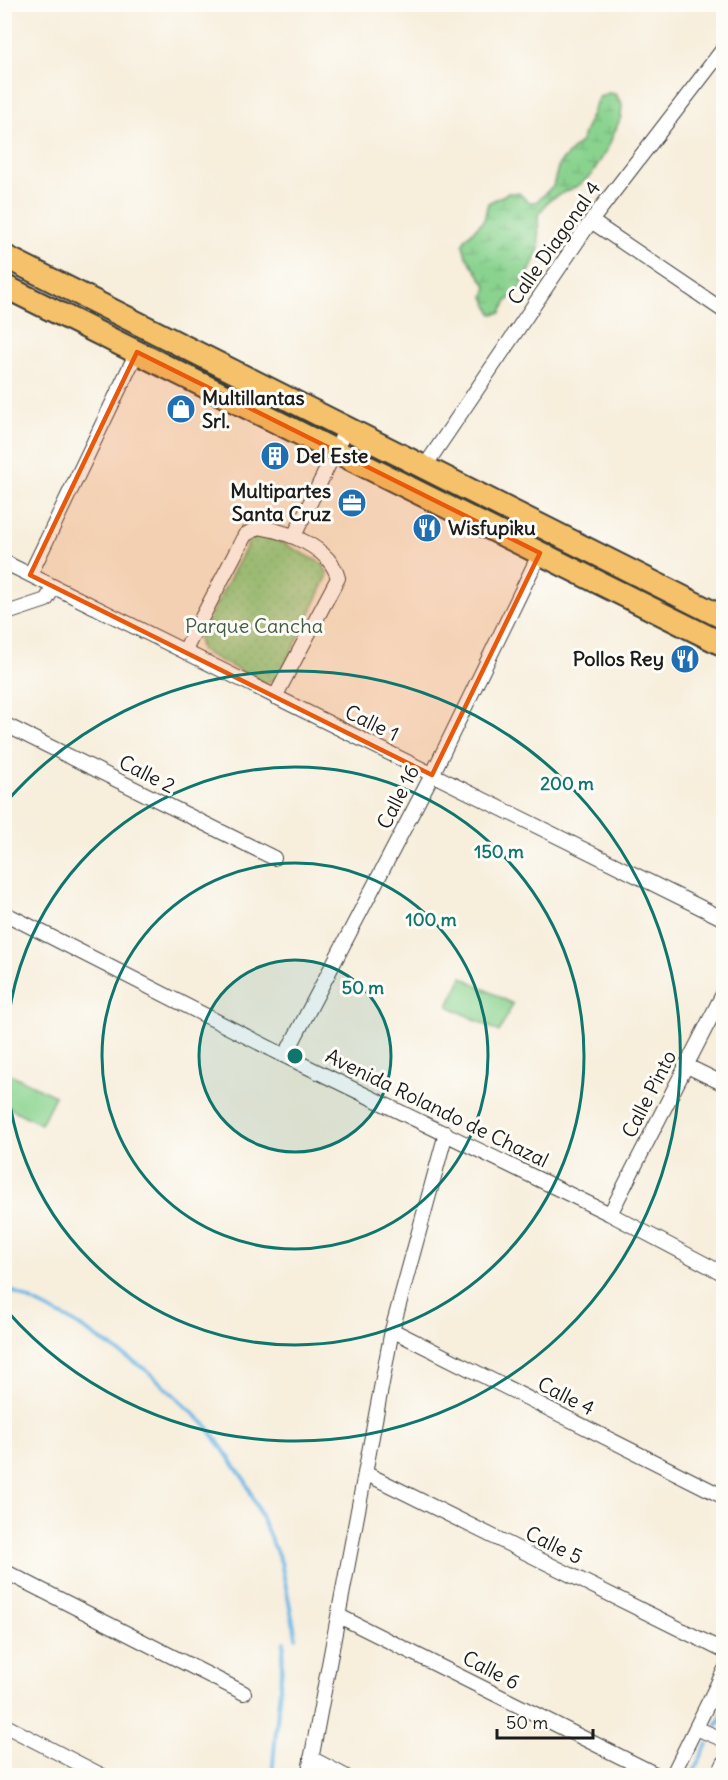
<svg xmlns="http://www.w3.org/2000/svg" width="728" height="1780" font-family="Delius,sans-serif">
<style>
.green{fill:#8ad38f;stroke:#537856;stroke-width:1.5}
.wetland{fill:url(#wetland-marsh);stroke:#537856;stroke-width:1.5}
.park{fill:url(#park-dots);stroke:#537856;stroke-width:1.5}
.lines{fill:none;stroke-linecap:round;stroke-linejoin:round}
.stream{stroke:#6bb6e4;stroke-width:4}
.minor-casing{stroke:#3d3c39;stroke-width:16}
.trunk-casing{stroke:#3d3c39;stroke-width:26}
.minor{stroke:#fff;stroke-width:14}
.trunk{stroke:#f5c16b;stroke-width:22}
.marked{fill:#e8590c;fill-opacity:0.2;stroke:#e8590c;stroke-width:4.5;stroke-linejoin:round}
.ring{fill:none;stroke:#0f766e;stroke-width:3}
.labels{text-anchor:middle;stroke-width:6;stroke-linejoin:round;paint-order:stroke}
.street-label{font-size:20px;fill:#1c1c1c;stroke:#fdfcf7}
.poi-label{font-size:20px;font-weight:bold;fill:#1c1c1c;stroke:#fdfcf7;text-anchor:start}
.park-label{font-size:20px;fill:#425c44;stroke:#fdfcf7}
.centre{fill:#0f766e;stroke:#fdfcf7;stroke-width:3}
.ring-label{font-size:18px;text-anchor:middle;font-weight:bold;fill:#0f766e;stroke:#fdfcf7;stroke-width:6;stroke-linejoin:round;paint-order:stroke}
</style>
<defs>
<pattern id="wetland-marsh" width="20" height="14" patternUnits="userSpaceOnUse" patternTransform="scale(1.5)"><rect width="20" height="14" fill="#8ad38f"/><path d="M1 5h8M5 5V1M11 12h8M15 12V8" fill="none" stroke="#76b57b"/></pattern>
<pattern id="park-dots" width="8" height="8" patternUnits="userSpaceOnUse" patternTransform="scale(1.5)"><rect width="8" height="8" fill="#8ad38f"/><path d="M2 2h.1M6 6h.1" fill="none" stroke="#76b57b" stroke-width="1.8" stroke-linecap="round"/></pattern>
</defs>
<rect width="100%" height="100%" fill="#fdfcf7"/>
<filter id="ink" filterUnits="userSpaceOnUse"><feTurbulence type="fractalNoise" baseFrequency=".0167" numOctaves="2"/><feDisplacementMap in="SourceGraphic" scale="12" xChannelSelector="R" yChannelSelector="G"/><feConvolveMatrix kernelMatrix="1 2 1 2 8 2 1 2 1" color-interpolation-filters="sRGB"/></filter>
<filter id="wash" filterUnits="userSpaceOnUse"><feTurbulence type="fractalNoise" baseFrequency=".008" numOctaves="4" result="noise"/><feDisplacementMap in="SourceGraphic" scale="24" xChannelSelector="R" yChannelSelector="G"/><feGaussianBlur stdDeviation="1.35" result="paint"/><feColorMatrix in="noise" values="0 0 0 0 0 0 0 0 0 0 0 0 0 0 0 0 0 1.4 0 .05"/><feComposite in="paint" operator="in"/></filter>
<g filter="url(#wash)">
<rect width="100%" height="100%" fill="#f7eedc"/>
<path class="green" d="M 462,977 L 513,1004 L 499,1032 L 448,1006 Z
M 4,1071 L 55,1096 L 41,1124 L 5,1106 Z"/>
<path class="wetland" d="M 608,93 L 615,94 L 622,104 L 621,117 L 606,152 L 591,175 L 579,185 L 549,200 L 538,215 L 539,249 L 530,270 L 518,291 L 507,301 L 501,313 L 492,314 L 484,297 L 487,287 L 466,256 L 463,245 L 465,239 L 484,220 L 488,203 L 508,193 L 519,193 L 528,202 L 536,202 L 553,186 L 559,164 L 581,141 L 598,98 Z"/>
<path class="park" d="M 266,534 L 323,564 L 328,575 L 281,674 L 276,679 L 264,683 L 201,651 L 198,639 L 251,538 Z"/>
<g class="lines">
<path class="stream" d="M 4,1287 L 70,1320 L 148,1371 L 206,1425 L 246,1482 L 281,1562 L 296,1637
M 717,1725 L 724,1712
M 272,1776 L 284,1642
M 692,1776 L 707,1744"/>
</g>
</g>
<g filter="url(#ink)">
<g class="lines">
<g class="minor-casing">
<path id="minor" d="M 591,221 L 724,311
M 425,466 L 591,221 L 724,48
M 294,536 L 347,427
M 4,562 L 724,919
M 30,575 L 137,352
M 4,614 L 46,600 L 54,587
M 185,650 L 245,535 L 259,527 C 288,532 330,547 338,578 L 275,697
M 4,724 L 274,858
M 4,913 L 285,1056 L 610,1214 L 724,1274
M 285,1056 L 432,775 L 540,553
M 685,1065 L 724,1084
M 610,1214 L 724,992
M 392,1330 L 724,1497
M 367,1474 L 724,1651
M 4,1571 L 244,1693
M 339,1616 L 659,1776
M 4,1725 L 103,1776
M 696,1728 L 724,1740
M 311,1758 L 345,1776
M 308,1776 L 392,1330 L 446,1133
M 672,1776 L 724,1671
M 718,1776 L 724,1763"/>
</g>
<g class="trunk-casing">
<path id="trunk" d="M 4,256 L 724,618
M 4,286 L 724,645"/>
</g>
<use href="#minor" class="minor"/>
<use href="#trunk" class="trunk"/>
</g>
</g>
<path class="marked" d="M 137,352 L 540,553 L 432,775 L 30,575 Z"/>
<circle cx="295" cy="1056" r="96" fill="#0f766e" fill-opacity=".12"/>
<g class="ring">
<circle cx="295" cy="1056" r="96"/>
<circle cx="295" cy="1056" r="193"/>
<circle cx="295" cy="1056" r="289"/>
<path d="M7 801A385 385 0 1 1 7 1311"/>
</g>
<defs>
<g id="shop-disc" transform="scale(1.5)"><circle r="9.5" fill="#1f6fb2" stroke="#fdfcf7"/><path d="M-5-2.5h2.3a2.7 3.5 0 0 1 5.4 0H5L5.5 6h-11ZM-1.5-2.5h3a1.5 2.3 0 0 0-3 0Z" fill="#fff"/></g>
<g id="building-disc" transform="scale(1.5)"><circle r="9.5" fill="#1f6fb2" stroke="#fdfcf7"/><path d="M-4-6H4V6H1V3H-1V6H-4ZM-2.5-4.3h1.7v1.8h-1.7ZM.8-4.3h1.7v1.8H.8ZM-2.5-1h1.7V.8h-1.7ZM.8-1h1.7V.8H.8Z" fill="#fff"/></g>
<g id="office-disc" transform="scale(1.5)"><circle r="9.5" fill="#1f6fb2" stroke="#fdfcf7"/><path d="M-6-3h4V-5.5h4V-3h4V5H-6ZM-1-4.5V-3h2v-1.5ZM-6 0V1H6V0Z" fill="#fff"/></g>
<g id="restaurant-disc" transform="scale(1.5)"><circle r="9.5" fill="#1f6fb2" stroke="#fdfcf7"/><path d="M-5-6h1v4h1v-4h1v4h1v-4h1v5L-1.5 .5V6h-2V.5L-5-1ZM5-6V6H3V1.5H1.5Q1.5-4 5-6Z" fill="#fff"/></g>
</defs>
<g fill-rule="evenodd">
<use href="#shop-disc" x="181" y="409"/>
<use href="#building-disc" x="275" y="456"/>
<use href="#office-disc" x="352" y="503"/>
<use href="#restaurant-disc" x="427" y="528"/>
<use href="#restaurant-disc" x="685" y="659"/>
</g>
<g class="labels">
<g class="street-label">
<text transform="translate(554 243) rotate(-55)" y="7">Calle Diagonal 4</text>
<text transform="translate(372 723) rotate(26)" y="7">Calle 1</text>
<text transform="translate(147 774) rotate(27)" y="7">Calle 2</text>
<text transform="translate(398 797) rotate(-63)" y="7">Calle 16</text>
<text transform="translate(649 1094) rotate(-63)" y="7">Calle Pinto</text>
<text transform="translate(437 1108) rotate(26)" y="7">Avenida Rolando de Chazal</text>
<text transform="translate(566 1396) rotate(27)" y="7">Calle 4</text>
<text transform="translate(554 1545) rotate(26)" y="7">Calle 5</text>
<text transform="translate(491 1670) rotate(27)" y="7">Calle 6</text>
</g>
<g class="poi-label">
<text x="202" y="405">Multillantas<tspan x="202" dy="23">Srl.</tspan></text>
<text x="296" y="463">Del Este</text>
<text x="331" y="498" text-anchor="end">Multipartes<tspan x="331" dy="23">Santa Cruz</tspan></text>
<text x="448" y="535">Wisfupiku</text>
<text x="664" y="666" text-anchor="end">Pollos Rey</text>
</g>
<g class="park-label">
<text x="254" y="633">Parque Cancha</text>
</g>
</g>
<circle cx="295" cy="1056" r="9" class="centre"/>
<g class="ring-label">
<text x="567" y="790">200 m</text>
<text x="499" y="858">150 m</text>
<text x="431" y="926">100 m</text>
<text x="363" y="994">50 m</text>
</g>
<rect width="728" height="1780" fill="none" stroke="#fdfcf7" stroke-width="24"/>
<path d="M497 1729v9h96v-9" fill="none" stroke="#1c1c1c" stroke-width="3"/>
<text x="506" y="1729" font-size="18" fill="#1c1c1c" stroke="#fdfcf7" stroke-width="4.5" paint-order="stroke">50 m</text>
</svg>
